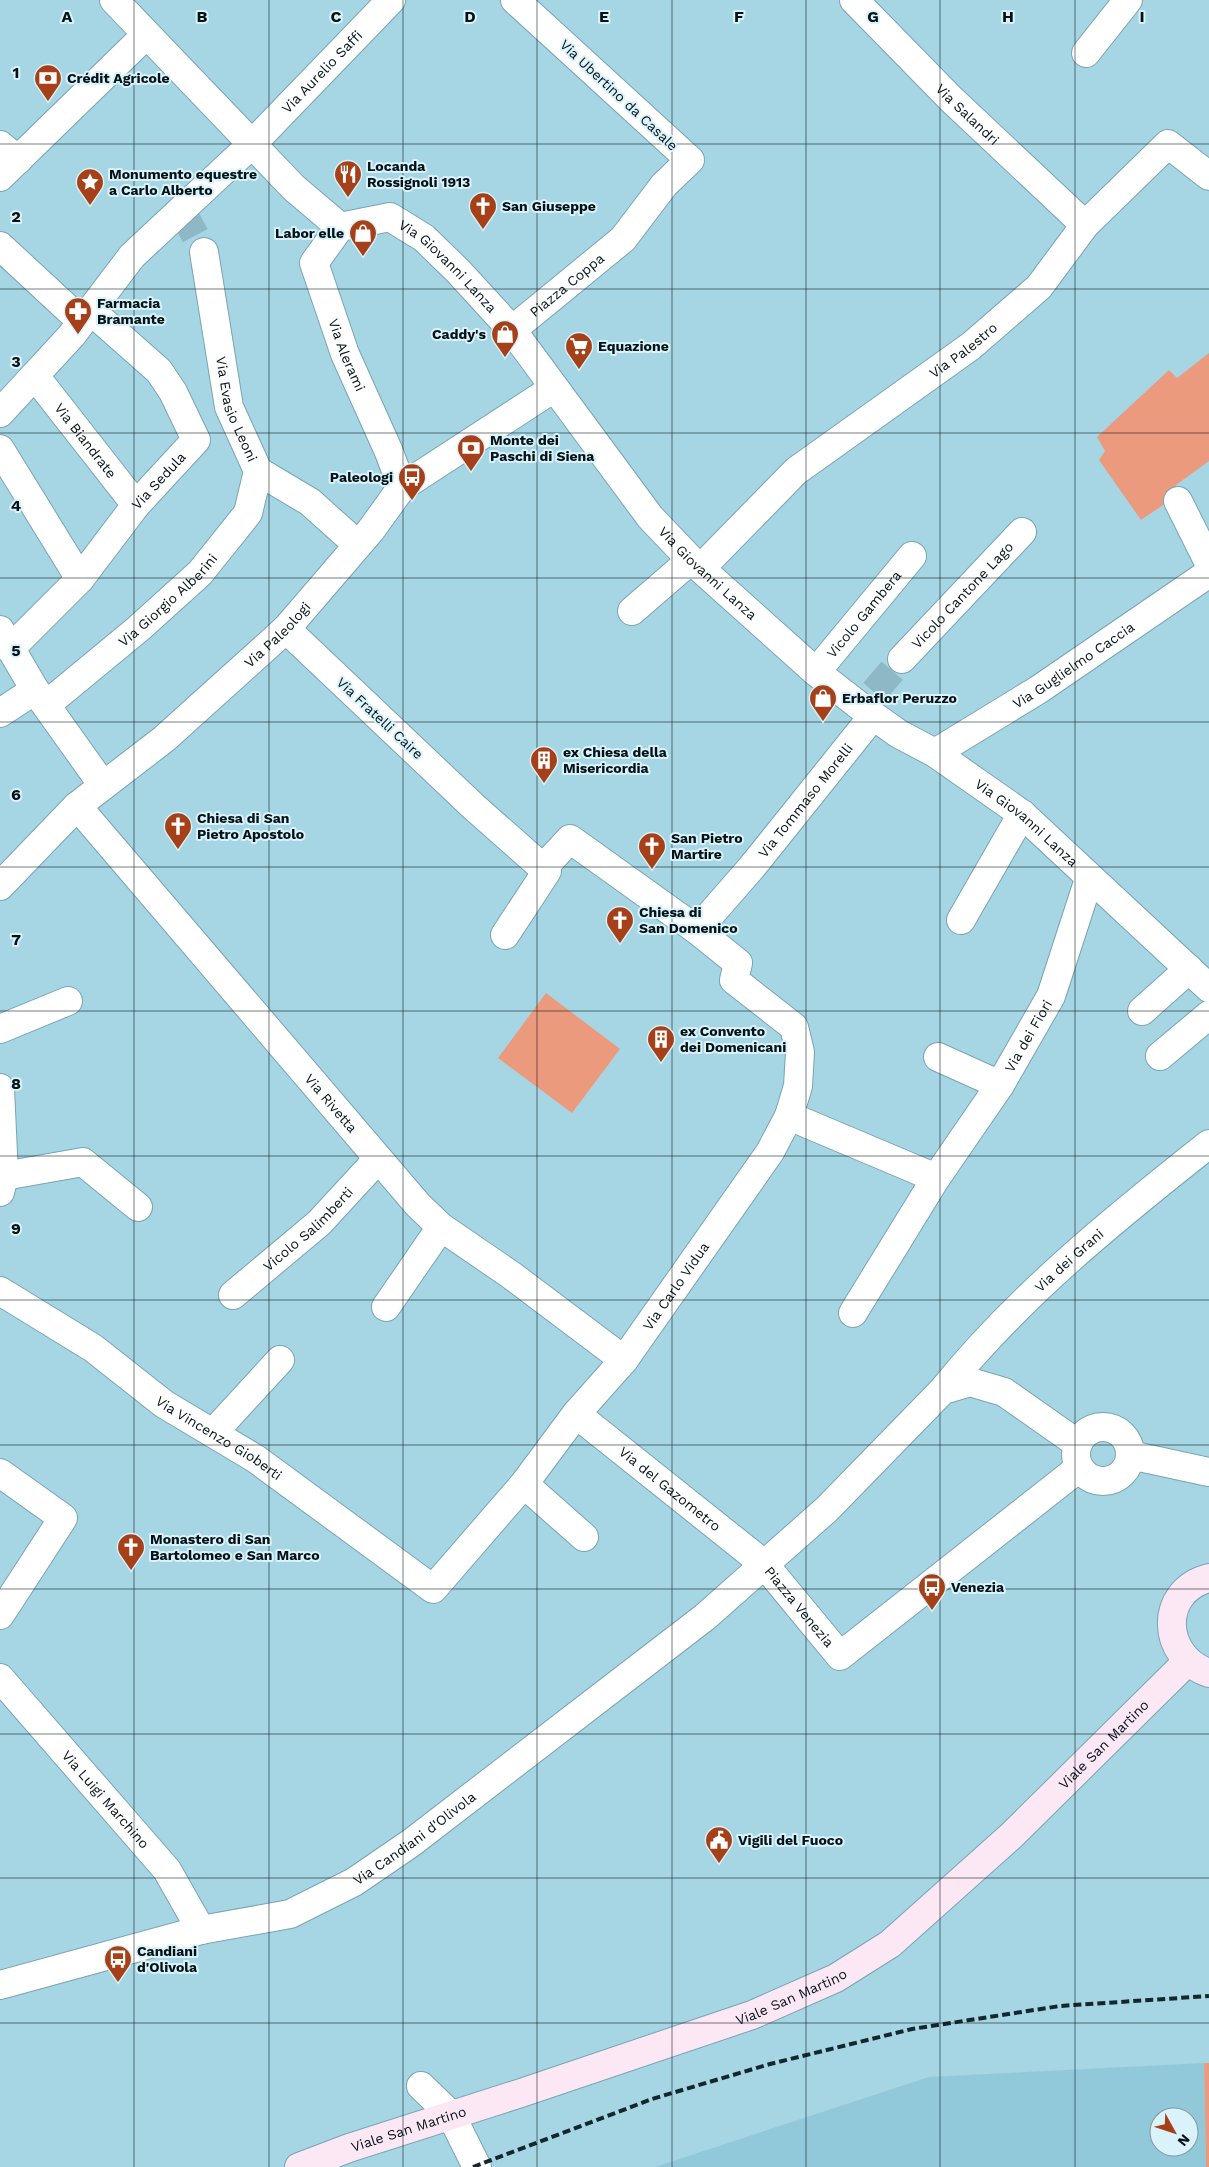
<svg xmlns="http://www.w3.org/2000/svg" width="1209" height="2167" font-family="'Work Sans',sans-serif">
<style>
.built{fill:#92c9da;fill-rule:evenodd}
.green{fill:#ec9a7e}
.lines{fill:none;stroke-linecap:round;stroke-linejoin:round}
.street-tunnel{stroke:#8eb8c5;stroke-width:28;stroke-dasharray:28 14;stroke-linecap:butt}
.street-casing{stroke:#78a5b3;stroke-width:30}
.secondary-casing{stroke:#78a5b3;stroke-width:30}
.street{stroke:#fff;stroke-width:28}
.secondary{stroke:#fce7f5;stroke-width:28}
.rail{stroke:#14272d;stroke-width:4;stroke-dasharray:8 4;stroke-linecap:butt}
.grid{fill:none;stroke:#031318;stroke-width:1;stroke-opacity:0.55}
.labels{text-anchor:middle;stroke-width:4;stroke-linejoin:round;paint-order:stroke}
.street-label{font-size:14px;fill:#031318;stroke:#daf2f9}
.poi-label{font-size:14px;font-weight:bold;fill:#031318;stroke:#daf2f9;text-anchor:start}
.grid-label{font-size:16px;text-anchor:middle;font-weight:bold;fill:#031318;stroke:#daf2f9;stroke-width:4;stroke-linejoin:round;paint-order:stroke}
</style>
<rect width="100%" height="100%" fill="#a6d5e4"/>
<path class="built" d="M 1204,2063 L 1206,2167 L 655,2167 L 929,2077 ZM 1159,2117 L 1189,2117 L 1189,2147 L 1159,2147 Z"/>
<path class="green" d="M 1209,353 L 1209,461 L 1176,485 L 1169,501 L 1141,520 L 1099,460 L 1105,451 L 1097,437 L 1169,370 L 1177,378 Z
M 546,993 L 620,1049 L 572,1113 L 498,1058 Z
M 1204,2063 L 1209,2063 L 1209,2167 L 1206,2167 Z"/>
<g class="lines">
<path class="street-tunnel" d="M 182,211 L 204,252
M 874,692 L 902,659"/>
<g class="street-casing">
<g id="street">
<path id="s1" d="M 114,0 L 294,188 L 340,227 L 390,217 L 424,238 L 458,271 L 512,330 L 650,517 L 691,560 L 816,672 L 861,707 L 899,734 L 935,753 L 1022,814 L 1209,988"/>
<path id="s2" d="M 854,0 L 951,99 L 1085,225"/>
<path d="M 1086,53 L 1128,0"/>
<path d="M 0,145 L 18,160"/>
<path d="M 0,177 L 146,35"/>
<path id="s3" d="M 340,227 L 314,263 L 345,354 L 389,452 L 402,487"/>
<path d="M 0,246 L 81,321"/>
<path id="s4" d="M 204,252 L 229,407 L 258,471 L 310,502 L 358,545"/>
<path id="s5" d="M 512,330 L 623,239 L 664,185 L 690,160 L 515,0"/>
<path id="s6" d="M 35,376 L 136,505"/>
<path id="s7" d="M 0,413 L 72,335 L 132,256 L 252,144 L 391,0"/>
<path d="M 0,449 L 80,579"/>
<path d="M 1178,501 L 1209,563"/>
<path id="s8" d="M 701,568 L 796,471 L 971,346 L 1039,287 L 1085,225 L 1168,144 L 1209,176"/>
<path d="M 632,611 L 691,560"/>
<path d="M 0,630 L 35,690 L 102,784"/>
<path id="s9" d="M 10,649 L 80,579 L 136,505 L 196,440 L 173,392 L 159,371 L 90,310"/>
<path id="s10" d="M 902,659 L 1022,532"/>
<path id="s11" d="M 816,672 L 912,556"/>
<path id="s12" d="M 46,705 L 138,629 L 200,573 L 248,513 L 258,471"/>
<path d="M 0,713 L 35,690"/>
<path id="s13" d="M 935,753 L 1038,690 L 1209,573"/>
<path id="s14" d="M 77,806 L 418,1205 L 441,1227 L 511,1275 L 624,1360"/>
<path id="s15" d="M 0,886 L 77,806 L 164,739 L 286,629 L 371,530 L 402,487 L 554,388"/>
<path d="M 961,920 L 1022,814"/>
<path id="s16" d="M 697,930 L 752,867 L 873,716"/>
<path d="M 505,935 L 547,871 L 543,868"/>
<path d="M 1142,1011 L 1189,969"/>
<path d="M 0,1029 L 68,1001"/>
<path d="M 1160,1056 L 1209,1015"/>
<path d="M 938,1057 L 1000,1085"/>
<path d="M 0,1088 L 4,1176 L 0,1192"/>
<path id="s17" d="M 789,1116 L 936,1178 L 1000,1085 L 1051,996 L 1089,879"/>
<path d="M 4,1176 L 83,1162 L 138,1207"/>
<path id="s18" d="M 0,1291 L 93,1348 L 164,1404 L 256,1459 L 433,1589 L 524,1484 L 576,1414 L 624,1360 L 770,1152 L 789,1116 L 798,1086 L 800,1052 L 794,1027 L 734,980 L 738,963 L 697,930 L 570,839 L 543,868 L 474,807 L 286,629"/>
<path id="s19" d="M 233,1295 L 319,1223 L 378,1159"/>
<path d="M 386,1307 L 441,1227"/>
<path d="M 853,1313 L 936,1178"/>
<path id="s20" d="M 943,1390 C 1019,1296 1114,1219 1209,1144"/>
<path id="s21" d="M 576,1414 L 764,1564 L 840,1656 L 1079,1468"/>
<circle cx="1103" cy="1454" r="27"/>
<path d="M 213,1433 L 280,1360"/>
<path d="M 1130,1455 L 1209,1472"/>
<path d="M 0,1473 L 63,1518 L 0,1615"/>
<path d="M 524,1484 L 584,1537"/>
<path id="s22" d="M 0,1678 L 167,1870 L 201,1930"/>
<path id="s23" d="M 0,1985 L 201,1930 L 290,1914 L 354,1882 L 411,1843 L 705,1617 L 827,1509 L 943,1390 L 970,1382 L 1004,1392 L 1078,1444"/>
<path d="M 421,2086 L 451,2115 L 477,2167"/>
</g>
</g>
<g class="secondary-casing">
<g id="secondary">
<path d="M 1209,1578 C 1158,1591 1161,1657 1209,1673"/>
<path id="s24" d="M 299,2167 L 349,2148 L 521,2093 L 752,2015 L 836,1978 L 890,1944 L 1011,1836 L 1187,1662"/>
</g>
</g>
<use href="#street" class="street"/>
<use href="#secondary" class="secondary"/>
<path class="rail" d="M 473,2167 L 652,2099 L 770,2064 L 912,2029 L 1060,2006 L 1209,1996"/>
</g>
<path class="grid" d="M 134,0 L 134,2167M 269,0 L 269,2167M 403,0 L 403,2167M 537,0 L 537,2167M 672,0 L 672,2167M 806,0 L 806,2167M 940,0 L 940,2167M 1075,0 L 1075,2167M 0,144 L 1209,144M 0,289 L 1209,289M 0,433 L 1209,433M 0,578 L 1209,578M 0,722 L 1209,722M 0,867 L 1209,867M 0,1011 L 1209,1011M 0,1156 L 1209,1156M 0,1300 L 1209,1300M 0,1445 L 1209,1445M 0,1589 L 1209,1589M 0,1734 L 1209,1734M 0,1878 L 1209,1878M 0,2023 L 1209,2023"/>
<defs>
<g id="bank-pin" transform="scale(1.4375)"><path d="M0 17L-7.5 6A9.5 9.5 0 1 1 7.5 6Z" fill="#a64018" stroke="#daf2f9"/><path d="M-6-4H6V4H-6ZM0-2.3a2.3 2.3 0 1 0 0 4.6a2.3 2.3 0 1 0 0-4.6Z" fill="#fff"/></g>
<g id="restaurant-pin" transform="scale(1.4375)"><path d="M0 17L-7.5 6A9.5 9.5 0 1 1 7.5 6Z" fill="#a64018" stroke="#daf2f9"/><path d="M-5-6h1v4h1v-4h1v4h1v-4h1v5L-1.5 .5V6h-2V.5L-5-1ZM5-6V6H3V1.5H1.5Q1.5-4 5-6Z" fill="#fff"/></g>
<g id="sight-pin" transform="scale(1.4375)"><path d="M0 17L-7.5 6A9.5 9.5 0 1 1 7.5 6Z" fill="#a64018" stroke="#daf2f9"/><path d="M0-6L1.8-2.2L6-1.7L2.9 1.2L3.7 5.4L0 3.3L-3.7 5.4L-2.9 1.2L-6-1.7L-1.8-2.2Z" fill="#fff"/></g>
<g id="church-pin" transform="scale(1.4375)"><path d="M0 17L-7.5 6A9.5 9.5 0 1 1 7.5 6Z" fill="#a64018" stroke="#daf2f9"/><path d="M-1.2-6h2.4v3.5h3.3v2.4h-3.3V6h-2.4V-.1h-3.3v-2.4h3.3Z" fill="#fff"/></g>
<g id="shop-pin" transform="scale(1.4375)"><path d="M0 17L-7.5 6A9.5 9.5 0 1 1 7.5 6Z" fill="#a64018" stroke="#daf2f9"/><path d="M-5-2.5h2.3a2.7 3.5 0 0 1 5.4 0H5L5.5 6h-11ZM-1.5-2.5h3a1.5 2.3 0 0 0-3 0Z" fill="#fff"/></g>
<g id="pharmacy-pin" transform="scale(1.4375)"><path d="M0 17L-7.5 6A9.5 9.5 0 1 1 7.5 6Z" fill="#a64018" stroke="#daf2f9"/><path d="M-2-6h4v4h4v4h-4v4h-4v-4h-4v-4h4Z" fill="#fff"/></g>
<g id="supermarket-pin" transform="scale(1.4375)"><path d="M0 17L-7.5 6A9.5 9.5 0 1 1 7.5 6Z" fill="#a64018" stroke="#daf2f9"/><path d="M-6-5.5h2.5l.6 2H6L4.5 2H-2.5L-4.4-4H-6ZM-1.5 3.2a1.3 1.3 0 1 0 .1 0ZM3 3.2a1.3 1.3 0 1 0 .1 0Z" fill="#fff"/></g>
<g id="bus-pin" transform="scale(1.4375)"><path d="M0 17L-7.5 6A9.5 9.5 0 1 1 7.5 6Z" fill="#a64018" stroke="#daf2f9"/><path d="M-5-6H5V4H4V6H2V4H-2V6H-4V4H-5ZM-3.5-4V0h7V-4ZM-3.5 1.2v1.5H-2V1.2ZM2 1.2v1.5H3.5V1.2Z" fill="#fff"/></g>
<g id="building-pin" transform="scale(1.4375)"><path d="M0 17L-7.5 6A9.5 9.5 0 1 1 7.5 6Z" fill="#a64018" stroke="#daf2f9"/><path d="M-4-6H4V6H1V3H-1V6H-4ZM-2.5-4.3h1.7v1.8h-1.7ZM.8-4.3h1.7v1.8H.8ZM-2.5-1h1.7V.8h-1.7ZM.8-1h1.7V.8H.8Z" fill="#fff"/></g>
<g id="civic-pin" transform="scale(1.4375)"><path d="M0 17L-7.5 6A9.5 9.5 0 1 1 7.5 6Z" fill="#a64018" stroke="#daf2f9"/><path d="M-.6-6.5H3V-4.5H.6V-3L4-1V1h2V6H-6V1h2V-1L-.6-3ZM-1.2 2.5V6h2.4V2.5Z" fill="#fff"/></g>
</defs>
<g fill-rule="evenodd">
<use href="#bank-pin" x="48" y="78"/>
<use href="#restaurant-pin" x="348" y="174"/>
<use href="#sight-pin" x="90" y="182"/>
<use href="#church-pin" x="483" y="206"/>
<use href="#shop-pin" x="363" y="233"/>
<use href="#pharmacy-pin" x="78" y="311"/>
<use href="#shop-pin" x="505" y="334"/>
<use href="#supermarket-pin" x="579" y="346"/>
<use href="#bank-pin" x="471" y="448"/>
<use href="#bus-pin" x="412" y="477"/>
<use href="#shop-pin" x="823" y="698"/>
<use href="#building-pin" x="544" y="760"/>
<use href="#church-pin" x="178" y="826"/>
<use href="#church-pin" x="652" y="846"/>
<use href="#church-pin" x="620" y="920"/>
<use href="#building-pin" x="661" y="1039"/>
<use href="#church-pin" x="131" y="1547"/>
<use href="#bus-pin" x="932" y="1587"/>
<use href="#civic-pin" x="719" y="1840"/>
<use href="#bus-pin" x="118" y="1959"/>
</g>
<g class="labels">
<g class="street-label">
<text dy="5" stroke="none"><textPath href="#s7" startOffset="470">Via Aurelio Saffi</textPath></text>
<text transform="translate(619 95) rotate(43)" y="5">Via Ubertino da Casale</text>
<text dy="5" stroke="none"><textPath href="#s2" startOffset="161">Via Salandri</textPath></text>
<text dy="5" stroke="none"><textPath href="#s1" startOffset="448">Via Giovanni Lanza</textPath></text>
<text dy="5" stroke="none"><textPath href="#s5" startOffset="71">Piazza Coppa</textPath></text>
<text dy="5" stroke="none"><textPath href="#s8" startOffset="342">Via Palestro</textPath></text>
<text dy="5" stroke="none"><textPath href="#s3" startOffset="142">Via Alerami</textPath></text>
<text dy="5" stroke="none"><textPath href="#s4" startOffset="161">Via Evasio Leoni</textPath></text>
<text dy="5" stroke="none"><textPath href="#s6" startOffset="82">Via Biandrate</textPath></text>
<text dy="5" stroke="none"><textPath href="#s9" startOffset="225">Via Sedula</textPath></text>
<text dy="5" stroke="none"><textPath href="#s1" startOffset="852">Via Giovanni Lanza</textPath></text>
<text dy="5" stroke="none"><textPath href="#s10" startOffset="88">Vicolo Cantone Lago</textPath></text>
<text dy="5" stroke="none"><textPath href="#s12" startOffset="161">Via Giorgio Alberini</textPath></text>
<text dy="5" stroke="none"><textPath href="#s11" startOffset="75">Vicolo Gambera</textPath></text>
<text dy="5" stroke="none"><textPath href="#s15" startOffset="375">Via Paleologi</textPath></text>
<text dy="5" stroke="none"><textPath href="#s13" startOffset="164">Via Guglielmo Caccia</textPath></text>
<text transform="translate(380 718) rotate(43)" y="5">Via Fratelli Caire</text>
<text dy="5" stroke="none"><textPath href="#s16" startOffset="169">Via Tommaso Morelli</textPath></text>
<text dy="5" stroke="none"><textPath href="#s1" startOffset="1258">Via Giovanni Lanza</textPath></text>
<text dy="5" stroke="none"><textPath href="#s17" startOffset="329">Via dei Fiori</textPath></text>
<text dy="5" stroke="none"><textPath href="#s14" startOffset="391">Via Rivetta</textPath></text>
<text dy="5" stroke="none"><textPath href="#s19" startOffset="100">Vicolo Salimberti</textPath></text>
<text dy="5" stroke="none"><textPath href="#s20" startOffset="181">Via dei Grani</textPath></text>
<text dy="5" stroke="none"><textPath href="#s18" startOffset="915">Via Carlo Vidua</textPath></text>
<text dy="5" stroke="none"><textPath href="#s18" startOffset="264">Via Vincenzo Gioberti</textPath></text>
<text dy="5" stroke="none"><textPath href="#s21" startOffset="120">Via del Gazometro</textPath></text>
<text dy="5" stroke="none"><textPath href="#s21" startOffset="296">Piazza Venezia</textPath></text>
<text dy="5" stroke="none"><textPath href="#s24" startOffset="926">Viale San Martino</textPath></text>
<text dy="5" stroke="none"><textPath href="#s22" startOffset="161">Via Luigi Marchino</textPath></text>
<text dy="5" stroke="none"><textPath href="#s23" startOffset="445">Via Candiani d'Olivola</textPath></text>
<text dy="5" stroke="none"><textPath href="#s24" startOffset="521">Viale San Martino</textPath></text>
<text dy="5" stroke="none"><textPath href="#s24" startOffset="116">Viale San Martino</textPath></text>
</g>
<g class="poi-label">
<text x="67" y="83">Crédit Agricole</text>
<text x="367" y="171">Locanda<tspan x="367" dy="16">Rossignoli 1913</tspan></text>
<text x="109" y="179">Monumento equestre<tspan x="109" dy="16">a Carlo Alberto</tspan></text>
<text x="502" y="211">San Giuseppe</text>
<text x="344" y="238" text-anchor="end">Labor elle</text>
<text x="97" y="308">Farmacia<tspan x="97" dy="16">Bramante</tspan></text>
<text x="486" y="339" text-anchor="end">Caddy's</text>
<text x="598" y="351">Equazione</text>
<text x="490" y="445">Monte dei<tspan x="490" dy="16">Paschi di Siena</tspan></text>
<text x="393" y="482" text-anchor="end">Paleologi</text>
<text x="842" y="703">Erbaflor Peruzzo</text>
<text x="563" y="757">ex Chiesa della<tspan x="563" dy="16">Misericordia</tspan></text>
<text x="197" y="823">Chiesa di San<tspan x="197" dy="16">Pietro Apostolo</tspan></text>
<text x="671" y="843">San Pietro<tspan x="671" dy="16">Martire</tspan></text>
<text x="639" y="917">Chiesa di<tspan x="639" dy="16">San Domenico</tspan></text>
<text x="680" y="1036">ex Convento<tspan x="680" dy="16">dei Domenicani</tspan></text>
<text x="150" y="1544">Monastero di San<tspan x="150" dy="16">Bartolomeo e San Marco</tspan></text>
<text x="951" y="1592">Venezia</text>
<text x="738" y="1845">Vigili del Fuoco</text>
<text x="137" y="1956">Candiani<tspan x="137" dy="16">d'Olivola</tspan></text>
</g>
</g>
<g class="grid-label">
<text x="67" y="22">A</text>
<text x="202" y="22">B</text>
<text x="336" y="22">C</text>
<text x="470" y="22">D</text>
<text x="604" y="22">E</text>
<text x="739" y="22">F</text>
<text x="873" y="22">G</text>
<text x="1008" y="22">H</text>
<text x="1142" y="22">I</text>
<text x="16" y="78">1</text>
<text x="16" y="222">2</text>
<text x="16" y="367">3</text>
<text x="16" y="511">4</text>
<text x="16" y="656">5</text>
<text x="16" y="800">6</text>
<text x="16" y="945">7</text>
<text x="16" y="1089">8</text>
<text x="16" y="1234">9</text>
</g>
<g transform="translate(1174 2132) rotate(130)"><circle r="24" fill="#daf2f9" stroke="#84999f"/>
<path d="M0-4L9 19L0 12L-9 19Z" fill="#a64018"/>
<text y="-8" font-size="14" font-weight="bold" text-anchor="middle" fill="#031318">N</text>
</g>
</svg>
